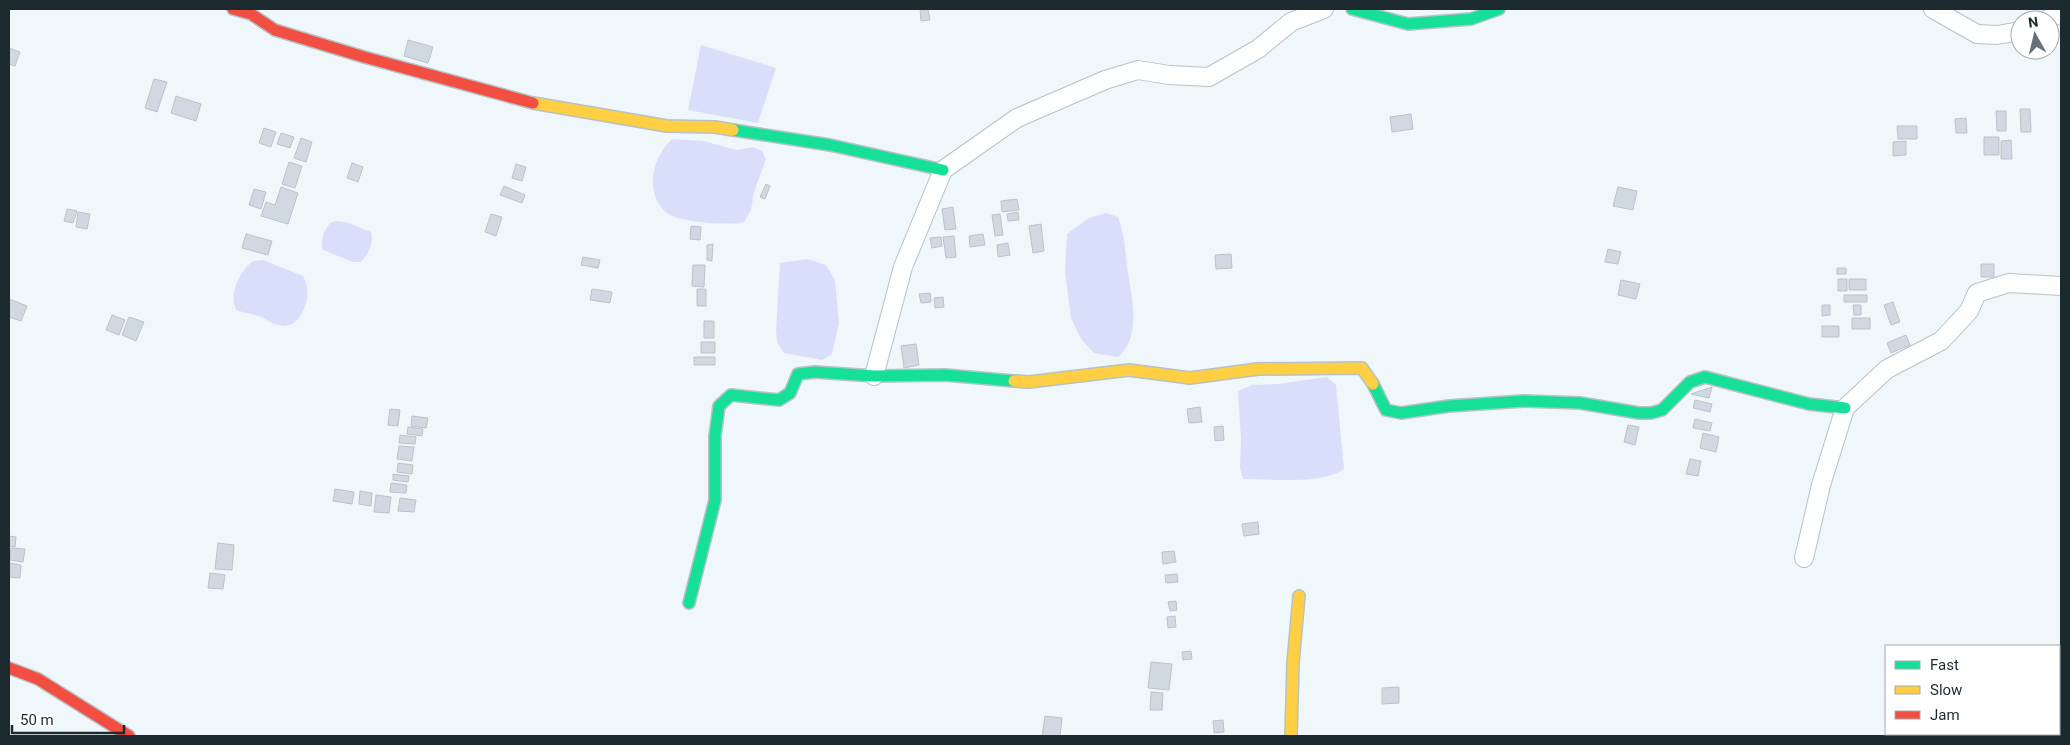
<svg xmlns="http://www.w3.org/2000/svg" width="2070" height="745" font-family="Roboto,sans-serif">
<style>
.water{fill:#d9dffb}
.building{fill:#d0d9e1;stroke:#bbc3c9}
.lines{fill:none;stroke-linecap:round;stroke-linejoin:round}
.street-casing{stroke:#b7c2c6;stroke-width:20}
.fast-casing{stroke:#b7c2c6;stroke-width:14}
.slow-casing{stroke:#b7c2c6;stroke-width:14}
.jam-casing{stroke:#b7c2c6;stroke-width:14}
.street{stroke:#fdfefe;stroke-width:18}
.fast{stroke:#16e098;stroke-width:11}
.slow{stroke:#ffcf43;stroke-width:11}
.jam{stroke:#f24e42;stroke-width:11}
</style>
<rect width="100%" height="100%" fill="#eff7fa"/>
<path class="water" d="M 701,45 L 776,68 L 758,123 L 688,110 Z
M 672,139 L 703,141 L 737,150 L 753,147 L 762,151 L 766,159 L 754,192 L 751,210 L 744,222 C 729,226 679,222 668,214 C 643,195 652,157 672,139 Z
M 1106,213 L 1118,217 C 1125,237 1125,248 1127,267 C 1131,295 1143,335 1118,357 L 1094,353 L 1081,339 L 1071,318 L 1065,272 L 1067,234 L 1089,218 Z
M 336,221 L 346,222 L 371,232 C 374,244 369,253 361,262 L 353,262 L 323,250 C 320,239 324,231 330,223 Z
M 808,259 L 826,265 L 835,280 L 839,323 L 832,354 L 822,360 L 784,353 L 777,342 L 776,330 L 780,263 Z
M 263,260 L 303,276 C 308,285 309,295 305,306 C 296,330 283,330 263,318 C 255,314 244,313 236,310 C 229,293 239,272 253,261 Z
M 1327,377 L 1336,385 L 1344,469 C 1322,485 1270,479 1243,479 L 1240,468 L 1241,439 L 1238,391 L 1252,385 L 1278,384 Z"/>
<path class="building" d="M 920,9 L 928,9 L 930,20 L 921,21 Z
M 408,40 L 433,47 L 428,63 L 404,56 Z
M 9,48 L 20,52 L 15,66 L 9,64 Z
M 154,79 L 167,82 L 157,112 L 145,108 Z
M 176,96 L 201,104 L 196,121 L 171,113 Z
M 2020,109 L 2030,109 L 2031,132 L 2021,132 Z
M 1996,111 L 2006,111 L 2006,131 L 1997,131 Z
M 1411,114 L 1413,129 L 1392,132 L 1390,117 Z
M 1966,118 L 1967,133 L 1956,133 L 1955,119 Z
M 1897,126 L 1917,126 L 1917,139 L 1898,139 Z
M 264,128 L 276,132 L 271,147 L 259,143 Z
M 281,133 L 294,137 L 290,148 L 277,144 Z
M 1984,137 L 1999,137 L 1999,155 L 1984,155 Z
M 301,138 L 312,142 L 306,162 L 294,158 Z
M 2011,140 L 2012,159 L 2001,159 L 2001,141 Z
M 1906,141 L 1906,155 L 1893,156 L 1893,142 Z
M 289,162 L 302,166 L 295,188 L 282,184 Z
M 352,163 L 363,167 L 358,182 L 347,178 Z
M 516,164 L 526,167 L 522,181 L 512,178 Z
M 766,184 L 770,186 L 765,199 L 760,197 Z
M 504,186 L 525,195 L 522,203 L 500,195 Z
M 281,187 L 298,193 L 288,224 L 261,216 L 266,202 L 275,205 Z
M 1618,187 L 1637,191 L 1633,210 L 1613,206 Z
M 254,189 L 266,192 L 261,209 L 249,205 Z
M 1017,199 L 1019,210 L 1002,212 L 1001,201 Z
M 953,207 L 956,229 L 945,230 L 942,209 Z
M 67,209 L 77,211 L 73,223 L 64,221 Z
M 78,212 L 90,214 L 87,229 L 76,227 Z
M 1018,212 L 1019,220 L 1008,221 L 1007,214 Z
M 491,214 L 502,217 L 496,236 L 485,232 Z
M 1000,214 L 1003,235 L 995,236 L 992,215 Z
M 1041,224 L 1044,251 L 1033,253 L 1029,226 Z
M 691,226 L 701,227 L 700,240 L 690,239 Z
M 246,234 L 272,241 L 268,255 L 242,248 Z
M 983,234 L 985,245 L 970,247 L 969,236 Z
M 954,236 L 956,257 L 946,258 L 943,237 Z
M 941,237 L 942,246 L 932,248 L 930,238 Z
M 1008,243 L 1010,255 L 998,257 L 997,245 Z
M 713,244 L 712,261 L 707,260 L 707,245 Z
M 1608,249 L 1621,252 L 1618,264 L 1605,262 Z
M 1231,254 L 1232,268 L 1216,269 L 1215,255 Z
M 583,257 L 600,260 L 598,268 L 581,265 Z
M 1981,264 L 1994,264 L 1994,277 L 1981,277 Z
M 693,265 L 705,265 L 704,287 L 692,286 Z
M 1837,268 L 1846,268 L 1846,274 L 1837,274 Z
M 1838,279 L 1847,279 L 1847,291 L 1838,291 Z
M 1849,279 L 1866,279 L 1866,290 L 1849,290 Z
M 1621,280 L 1640,284 L 1636,299 L 1618,295 Z
M 592,289 L 612,292 L 610,303 L 590,300 Z
M 697,289 L 706,289 L 706,306 L 697,306 Z
M 930,293 L 931,302 L 921,303 L 919,294 Z
M 1844,295 L 1867,295 L 1867,302 L 1844,302 Z
M 943,297 L 944,307 L 935,308 L 934,298 Z
M 9,299 L 27,306 L 21,321 L 9,317 Z
M 1893,302 L 1900,322 L 1891,325 L 1884,305 Z
M 1822,305 L 1830,305 L 1830,315 L 1822,316 Z
M 1853,305 L 1861,305 L 1861,315 L 1854,315 Z
M 112,315 L 125,320 L 119,335 L 106,330 Z
M 129,317 L 144,322 L 136,341 L 122,335 Z
M 1852,318 L 1870,318 L 1870,329 L 1852,329 Z
M 704,321 L 714,321 L 714,338 L 704,338 Z
M 1822,326 L 1839,326 L 1839,337 L 1822,337 Z
M 1906,335 L 1910,345 L 1891,353 L 1887,343 Z
M 701,342 L 715,342 L 715,353 L 701,353 Z
M 916,344 L 919,365 L 904,368 L 901,346 Z
M 694,357 L 715,357 L 715,365 L 694,365 Z
M 1712,387 L 1709,398 L 1691,394 Z
M 1695,400 L 1712,404 L 1710,412 L 1693,408 Z
M 1200,407 L 1202,422 L 1189,423 L 1187,409 Z
M 390,409 L 400,410 L 398,426 L 388,425 Z
M 412,416 L 428,418 L 426,428 L 411,426 Z
M 1695,419 L 1712,423 L 1710,431 L 1693,428 Z
M 1628,425 L 1639,427 L 1635,445 L 1624,442 Z
M 1223,426 L 1224,440 L 1215,441 L 1214,427 Z
M 408,427 L 423,429 L 422,436 L 407,434 Z
M 1703,433 L 1719,437 L 1716,452 L 1700,448 Z
M 400,435 L 416,437 L 415,444 L 399,443 Z
M 399,446 L 414,447 L 412,461 L 397,459 Z
M 1690,459 L 1701,461 L 1698,476 L 1686,474 Z
M 398,463 L 413,465 L 412,474 L 397,472 Z
M 393,474 L 409,476 L 408,482 L 393,480 Z
M 391,483 L 407,485 L 406,493 L 390,492 Z
M 335,489 L 354,492 L 352,504 L 333,501 Z
M 360,491 L 372,493 L 371,506 L 359,504 Z
M 376,495 L 391,497 L 389,513 L 374,512 Z
M 400,498 L 416,500 L 414,512 L 398,511 Z
M 1258,522 L 1259,534 L 1244,536 L 1242,524 Z
M 9,536 L 16,537 L 15,547 L 9,546 Z
M 218,543 L 234,545 L 232,570 L 215,569 Z
M 11,548 L 25,549 L 23,562 L 10,560 Z
M 1174,551 L 1176,562 L 1163,564 L 1162,552 Z
M 10,563 L 21,565 L 20,578 L 9,577 Z
M 210,573 L 225,575 L 223,589 L 208,588 Z
M 1177,574 L 1178,582 L 1166,583 L 1165,575 Z
M 1176,601 L 1177,610 L 1170,611 L 1168,602 Z
M 1175,616 L 1176,627 L 1168,628 L 1167,617 Z
M 1191,651 L 1192,659 L 1183,660 L 1182,652 Z
M 1151,662 L 1172,664 L 1169,690 L 1148,688 Z
M 1399,687 L 1399,703 L 1382,704 L 1382,688 Z
M 1151,692 L 1163,693 L 1162,710 L 1150,710 Z
M 1045,716 L 1062,718 L 1060,736 L 1042,736 Z
M 1223,720 L 1224,732 L 1214,733 L 1213,721 Z"/>
<g class="lines">
<g class="street-casing">
<path id="street" d="M 1933,9 L 1977,34 L 1997,35 L 2020,31
M 2046,20 L 2061,13
M 874,376 L 903,267 L 943,170 L 1017,118 L 1105,80 L 1138,70 L 1169,75 L 1209,77 L 1258,49 L 1291,22 L 1324,9
M 1804,558 L 1821,485 L 1845,408 L 1887,369 L 1941,341 L 1969,311 L 1977,293 L 2009,283 L 2061,286"/>
</g>
<g class="fast-casing">
<path id="fast" d="M 1352,9 L 1408,24 L 1471,19 L 1499,9
M 733,130 L 830,145 L 943,170
M 1373,384 L 1386,410 L 1401,413 L 1449,406 L 1524,401 L 1580,403 L 1639,413 L 1651,413 L 1662,410 L 1690,382 L 1705,377 L 1809,404 L 1845,408
M 689,603 L 715,500 L 715,436 L 719,406 L 731,395 L 779,400 L 790,393 L 798,374 L 815,372 L 874,376 L 945,375 L 1014,381"/>
</g>
<g class="slow-casing">
<path id="slow" d="M 533,103 L 667,126 L 715,127 L 733,130
M 1014,381 L 1029,382 L 1129,370 L 1190,378 L 1258,369 L 1362,368 L 1373,384
M 1291,736 L 1293,663 L 1299,596"/>
</g>
<g class="jam-casing">
<path id="jam" d="M 233,9 L 251,14 L 275,30 L 364,57 L 533,103
M 9,668 L 38,679 L 129,736"/>
</g>
<use href="#street" class="street"/>
<use href="#fast" class="fast"/>
<use href="#slow" class="slow"/>
<use href="#jam" class="jam"/>
</g>
<rect width="2070" height="745" fill="none" stroke="#1c2a30" stroke-width="20"/>
<rect x="1885" y="645" width="175" height="90" fill="#ffffff" stroke="#a4aaac"/>
<rect x="1895" y="661" width="25" height="8" fill="#16e098" stroke="#a4aaac"/>
<text x="1930" y="670" font-size="15" fill="#1c2a30">Fast</text>
<rect x="1895" y="686" width="25" height="8" fill="#ffcf43" stroke="#a4aaac"/>
<text x="1930" y="695" font-size="15" fill="#1c2a30">Slow</text>
<rect x="1895" y="711" width="25" height="8" fill="#f24e42" stroke="#a4aaac"/>
<text x="1930" y="720" font-size="15" fill="#1c2a30">Jam</text>
<g transform="translate(2035 35) rotate(352)"><circle r="24" fill="#ffffff" stroke="#a4aaac"/>
<path d="M0-4L9 19L0 12L-9 19Z" fill="#667277"/>
<text y="-8" font-size="14" font-weight="bold" text-anchor="middle" fill="#1c2a30">N</text>
</g>
<path d="M12 725v8h112v-8" fill="none" stroke="#1c2a30" stroke-width="2.5"/>
<text x="20" y="725" font-size="15" fill="#1c2a30" stroke="#ffffff" stroke-width="4" paint-order="stroke">50 m</text>
</svg>
